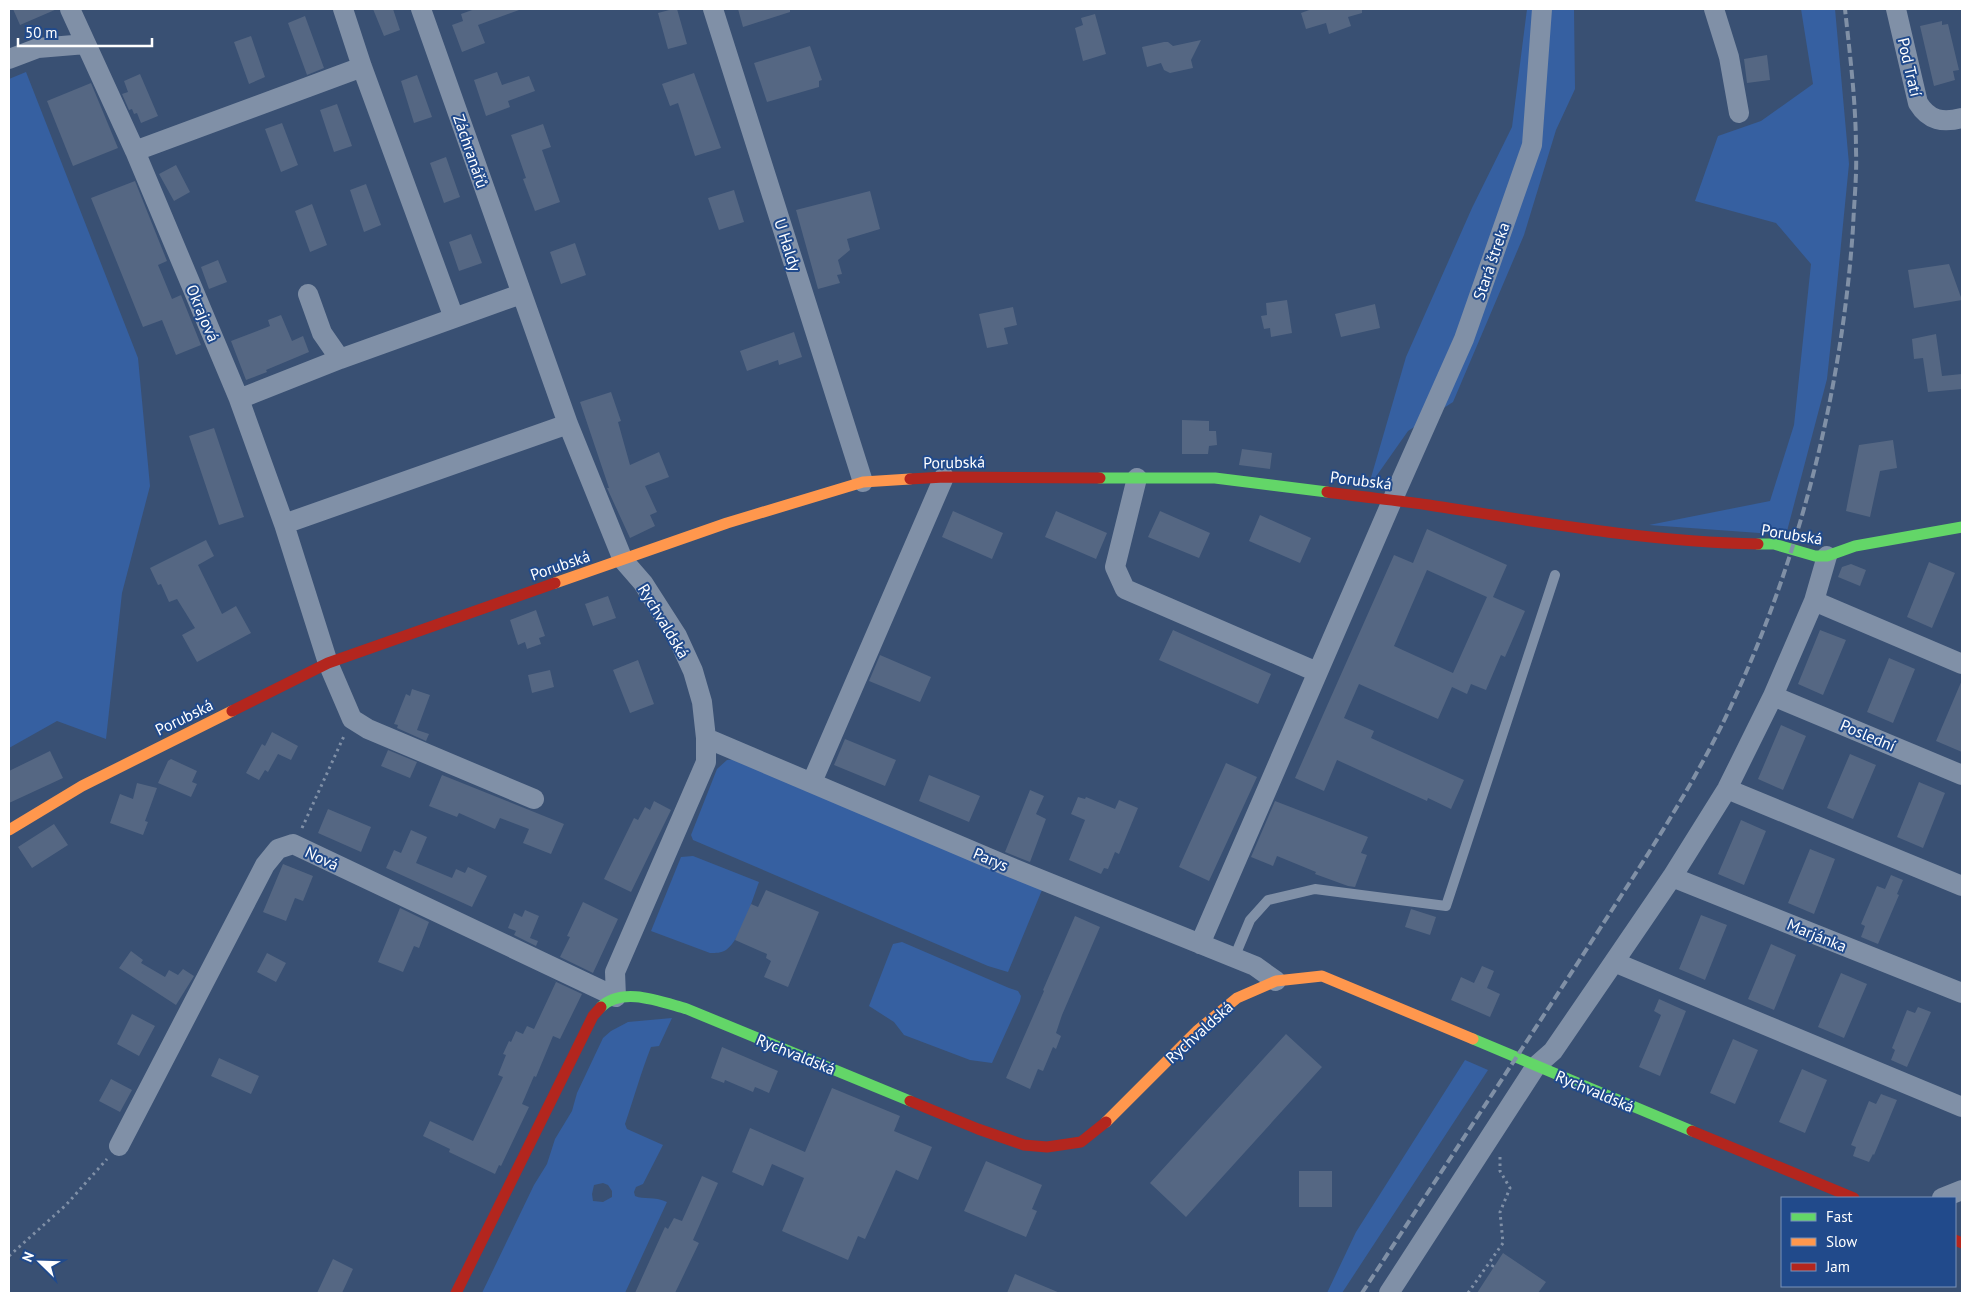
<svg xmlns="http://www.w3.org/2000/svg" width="1971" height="1302" font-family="'PT Sans',sans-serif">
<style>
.green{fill:#3660a1;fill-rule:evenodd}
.building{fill:#556783;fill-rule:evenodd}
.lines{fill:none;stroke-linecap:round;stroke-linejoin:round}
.path{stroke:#8090a7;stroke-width:3;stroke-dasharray:2.5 4;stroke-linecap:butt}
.lane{stroke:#8090a7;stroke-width:10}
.street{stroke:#8090a7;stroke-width:20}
.fast{stroke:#63d668;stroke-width:11}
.slow{stroke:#ff974d;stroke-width:11}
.jam{stroke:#b3261e;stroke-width:11}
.rail{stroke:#8090a6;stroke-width:4;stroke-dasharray:9 4;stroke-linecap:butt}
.labels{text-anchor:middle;stroke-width:4;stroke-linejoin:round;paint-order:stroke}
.street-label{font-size:16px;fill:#fff;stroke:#214a8b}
</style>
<rect width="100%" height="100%" fill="#395073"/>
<path class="green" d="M 1527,9 L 1574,9 L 1575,89 L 1556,130 L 1524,235 L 1453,402 L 1408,431 L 1368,488 L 1406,357 L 1472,208 L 1512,127 Z
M 1801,9 L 1835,9 L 1849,164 L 1837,285 L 1827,379 L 1786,535 L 1649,525 L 1770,501 L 1794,425 L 1811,264 L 1776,223 L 1695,201 L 1718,136 L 1761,121 L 1813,84 Z
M 26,72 L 138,358 L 150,486 L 122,593 L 106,739 L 57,721 L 9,748 L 9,79 Z
M 737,759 L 1042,890 L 1008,972 L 988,966 L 693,840 L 691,835 L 717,769 L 727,760 Z
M 693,856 L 759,882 C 752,900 741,939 726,950 C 721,953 716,953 710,953 L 651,931 L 681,857 Z
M 902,942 L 1009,988 L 1018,991 L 1021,996 L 1020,1001 L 992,1063 L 970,1060 L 904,1035 L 894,1022 L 869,1006 L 893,944 Z
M 672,1018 L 659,1046 L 651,1047 C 641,1072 634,1098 625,1124 L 627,1129 L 663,1145 L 643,1184 L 636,1187 L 634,1192 L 635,1196 C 644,1200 654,1196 667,1202 L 625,1293 L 482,1293 L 534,1185 L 547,1164 L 555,1139 L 572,1111 L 577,1093 L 603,1038 L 611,1031 L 628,1022 ZM 603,1183 L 608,1185 L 612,1191 L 612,1197 L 603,1202 L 593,1201 L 592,1194 L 594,1185 Z
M 1465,1060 L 1488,1070 L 1342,1293 L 1327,1293 L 1356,1232 Z"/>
<path class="building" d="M 13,9 L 57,9 L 20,25 Z
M 373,9 L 393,9 L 400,30 L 384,36 Z
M 475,9 L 519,10 L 478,25 L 485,43 L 462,52 L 452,25 L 463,21 L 461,14 Z
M 673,9 L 677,9 L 687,44 L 668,49 L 658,13 Z
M 738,9 L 790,9 L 790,12 L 743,27 Z
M 1312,9 L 1362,9 L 1362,13 L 1348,17 L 1351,26 L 1329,34 L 1326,23 L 1306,29 L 1301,13 Z
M 1095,14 L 1106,54 L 1083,61 L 1075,28 L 1083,25 L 1081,18 Z
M 305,16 L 324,68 L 307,75 L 288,23 Z
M 1942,21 L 1942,25 L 1948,24 L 1959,70 L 1953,71 L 1955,80 L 1934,86 L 1920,26 Z
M 251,36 L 265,77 L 249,84 L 234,42 Z
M 1201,40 L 1191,60 L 1193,68 L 1170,73 L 1164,70 L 1161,63 L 1147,67 L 1142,47 L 1164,42 L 1168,42 L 1173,46 Z
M 810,46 L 822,80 L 819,81 L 819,87 L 767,102 L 754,63 Z
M 1767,55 L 1770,80 L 1747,83 L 1744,59 Z
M 497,72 L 502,85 L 529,76 L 535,91 L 508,101 L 510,107 L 486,116 L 474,80 Z
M 694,73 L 721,148 L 695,156 L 678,103 L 670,106 L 662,84 Z
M 140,74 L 158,116 L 141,123 L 137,113 L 134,114 L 132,109 L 129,110 L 122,94 L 128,92 L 124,81 Z
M 417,75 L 432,117 L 414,123 L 401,81 Z
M 91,83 L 118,148 L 73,166 L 47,101 Z
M 337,104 L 352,146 L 334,152 L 320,110 Z
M 282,123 L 298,165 L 281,172 L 265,129 Z
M 543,124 L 551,147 L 542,150 L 560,202 L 535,211 L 523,179 L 526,178 L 511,135 Z
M 446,157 L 460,197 L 444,203 L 430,163 Z
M 176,165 L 190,192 L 174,201 L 159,174 Z
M 135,181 L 167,261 L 158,265 L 172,299 L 181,295 L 201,345 L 176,355 L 162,320 L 143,327 L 91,198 Z
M 366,184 L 381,225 L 364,232 L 350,190 Z
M 734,190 L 744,222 L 719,230 L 708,198 Z
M 870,191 L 880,229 L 847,239 L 850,250 L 838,260 L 842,274 L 837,275 L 840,283 L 818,289 L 796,210 Z
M 312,204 L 327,245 L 310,252 L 295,211 Z
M 471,234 L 482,263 L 459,271 L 449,242 Z
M 575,243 L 586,275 L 561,284 L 550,252 Z
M 218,260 L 227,282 L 209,289 L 201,267 Z
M 1949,264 L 1962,300 L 1914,308 L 1908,270 Z
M 1287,300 L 1292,333 L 1271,337 L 1270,328 L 1264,329 L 1261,316 L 1267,315 L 1266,303 Z
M 1375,304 L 1380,328 L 1341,337 L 1335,314 Z
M 1013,307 L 1017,325 L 1004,328 L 1008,344 L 987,348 L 979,314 Z
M 281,315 L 292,341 L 303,336 L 309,352 L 266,370 L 267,372 L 246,380 L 231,341 L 270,326 L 268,320 Z
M 794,332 L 802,357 L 779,365 L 778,360 L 747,371 L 740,351 Z
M 1936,334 L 1942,376 L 1962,374 L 1962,389 L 1928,392 L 1923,358 L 1914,359 L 1912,339 Z
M 611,392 L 621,421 L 618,422 L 630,465 L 659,452 L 669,477 L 645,486 L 657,512 L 650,515 L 655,526 L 630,538 L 607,488 L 609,488 L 580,402 Z
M 1182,420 L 1209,421 L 1209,431 L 1216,431 L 1217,445 L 1209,446 L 1208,454 L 1182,454 Z
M 214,428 L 244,517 L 219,525 L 189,436 Z
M 1893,440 L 1897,468 L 1880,471 L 1870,517 L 1846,511 L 1859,445 Z
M 1242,449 L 1272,453 L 1270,469 L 1239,465 Z
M 953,511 L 1003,533 L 992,559 L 942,537 Z
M 1056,511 L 1107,533 L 1096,559 L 1045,537 Z
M 1160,511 L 1210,533 L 1199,558 L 1148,537 Z
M 1260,515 L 1311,538 L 1300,563 L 1249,541 Z
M 1427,529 L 1507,565 L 1493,597 L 1525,611 L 1505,657 L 1501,655 L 1486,690 L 1471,684 L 1467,694 L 1452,687 L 1438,719 L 1359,684 L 1344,718 L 1374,731 L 1371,738 L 1464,780 L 1451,809 L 1428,798 L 1427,801 L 1337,760 L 1324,791 L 1295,778 L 1394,555 L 1413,563 ZM 1427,570 L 1487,597 L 1453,673 L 1394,646 Z
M 206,540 L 214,556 L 198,565 L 222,614 L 236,606 L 251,633 L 197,662 L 182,635 L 195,628 L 177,599 L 169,602 L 161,584 L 158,585 L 150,568 Z
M 1929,562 L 1955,573 L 1932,628 L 1907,617 Z
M 1851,564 L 1866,570 L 1860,586 L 1838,577 L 1842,567 Z
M 608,596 L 616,618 L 593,626 L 585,604 Z
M 536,610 L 545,636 L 539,638 L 541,644 L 527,649 L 525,642 L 518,645 L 510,620 Z
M 1173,630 L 1271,674 L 1258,704 L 1159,660 Z
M 1820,630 L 1846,640 L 1823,695 L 1798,684 Z
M 880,655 L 931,677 L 920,702 L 869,681 Z
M 1889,658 L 1915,669 L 1893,723 L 1867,712 Z
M 638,660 L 654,704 L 630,713 L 613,670 Z
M 550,670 L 554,687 L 532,693 L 528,675 Z
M 1962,680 L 1962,752 L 1936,741 Z
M 412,689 L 430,695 L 417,730 L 429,734 L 426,741 L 397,728 L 398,725 L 394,724 L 406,694 L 410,696 Z
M 1781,725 L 1806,736 L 1783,790 L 1758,779 Z
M 272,732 L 298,746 L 291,760 L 278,754 L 268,772 L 265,770 L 259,780 L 246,773 L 262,744 L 265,746 Z
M 845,739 L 896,760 L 885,786 L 834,765 Z
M 388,750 L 417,762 L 410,778 L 381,766 Z
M 50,751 L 63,778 L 9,803 L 9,771 Z
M 1850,754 L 1876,765 L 1853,819 L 1827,808 Z
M 171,759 L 197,771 L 192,782 L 197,784 L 191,797 L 158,783 L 168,761 Z
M 1226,763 L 1257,777 L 1209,881 L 1179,867 Z
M 442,775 L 564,824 L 551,854 L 523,843 L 529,829 L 500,818 L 495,829 L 459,813 L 457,817 L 429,806 Z
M 929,775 L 980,796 L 969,822 L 919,801 Z
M 1919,782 L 1945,793 L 1923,848 L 1897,837 Z
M 137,783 L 157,788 L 145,821 L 148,822 L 143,835 L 110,823 L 120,794 L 133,799 Z
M 1030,790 L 1044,796 L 1036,814 L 1046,819 L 1030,862 L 1005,852 Z
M 1078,797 L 1085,799 L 1086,797 L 1115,809 L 1119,800 L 1138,808 L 1119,854 L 1115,852 L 1108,869 L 1104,868 L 1101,874 L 1069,860 L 1085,820 L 1071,814 Z
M 654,801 L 671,810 L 631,892 L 604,879 L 634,818 L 638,820 L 645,807 L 650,810 Z
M 1275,801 L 1368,837 L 1361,853 L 1367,855 L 1355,887 L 1348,886 L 1315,874 L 1316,872 L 1277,856 L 1273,866 L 1251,857 Z
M 328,809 L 371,827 L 361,852 L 318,833 Z
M 1741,820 L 1766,831 L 1744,885 L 1718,874 Z
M 54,824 L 68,845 L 32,868 L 18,847 Z
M 411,830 L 427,837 L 416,863 L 452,878 L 456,869 L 465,873 L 468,867 L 487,876 L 472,907 L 386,868 L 394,850 L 401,853 Z
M 1810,849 L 1835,859 L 1814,914 L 1788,903 Z
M 283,864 L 313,876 L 303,901 L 295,898 L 286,921 L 263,912 Z
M 1891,875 L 1903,880 L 1897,894 L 1899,895 L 1878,944 L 1861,937 L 1865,926 L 1861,924 L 1877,886 L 1885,889 Z
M 766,890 L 819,912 L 788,987 L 764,977 L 771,961 L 766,958 L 767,954 L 735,940 L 751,904 L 758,907 Z
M 583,902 L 618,919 L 593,973 L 560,957 L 570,937 L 567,936 Z
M 400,908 L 429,922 L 419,948 L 414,946 L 403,972 L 378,962 Z
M 1411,909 L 1436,917 L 1430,935 L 1405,927 Z
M 525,910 L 539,916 L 530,938 L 538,941 L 536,946 L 514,935 L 516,931 L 508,928 L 514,913 L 522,917 Z
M 1701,915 L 1727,925 L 1705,980 L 1679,969 Z
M 1075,916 L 1100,927 L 1062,1015 L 1056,1033 L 1061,1036 L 1056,1049 L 1053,1047 L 1043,1071 L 1038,1069 L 1030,1089 L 1006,1078 L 1044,991 L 1043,990 Z
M 1771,944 L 1796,955 L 1774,1010 L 1748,999 Z
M 131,951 L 143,960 L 141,963 L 165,977 L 169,970 L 178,975 L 183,969 L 194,976 L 176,1005 L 119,968 Z
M 267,953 L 286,963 L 276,982 L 257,972 Z
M 1482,966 L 1494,971 L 1487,988 L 1500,994 L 1490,1017 L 1451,1000 L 1461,977 L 1474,983 Z
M 1841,973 L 1867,984 L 1844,1038 L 1818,1027 Z
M 550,979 L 582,994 L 560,1039 L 553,1036 L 536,1077 L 534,1076 L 522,1104 L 529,1107 L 501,1166 L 499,1165 L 495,1174 L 449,1152 L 450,1149 L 423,1136 L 430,1121 L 473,1141 L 503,1077 L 498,1075 L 506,1055 L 503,1054 L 509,1041 L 511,1042 L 516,1031 L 523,1034 L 527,1026 L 534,1029 L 556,982 Z
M 1659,999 L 1686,1011 L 1660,1076 L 1639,1067 L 1661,1015 L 1654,1011 Z
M 1918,1007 L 1931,1012 L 1907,1067 L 1891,1060 L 1895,1050 L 1892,1048 L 1907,1010 L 1915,1013 Z
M 132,1014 L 155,1026 L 139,1056 L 117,1044 Z
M 1286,1034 L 1322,1067 L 1186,1217 L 1150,1183 Z
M 1733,1039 L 1758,1050 L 1735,1104 L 1710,1093 Z
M 722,1047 L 778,1071 L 769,1093 L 755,1087 L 753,1092 L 725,1080 L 724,1083 L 711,1078 Z
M 219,1058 L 259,1076 L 251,1094 L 211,1076 Z
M 1802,1069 L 1827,1080 L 1805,1133 L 1779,1122 Z
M 111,1079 L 132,1090 L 120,1112 L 99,1101 Z
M 832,1088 L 900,1116 L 894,1131 L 932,1147 L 918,1180 L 896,1170 L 865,1239 L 858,1236 L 848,1260 L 782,1231 L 804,1178 L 772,1164 L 763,1186 L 732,1172 L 750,1128 L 805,1152 Z
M 1881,1094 L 1897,1100 L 1874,1155 L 1873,1154 L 1869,1162 L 1853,1156 L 1856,1147 L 1851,1145 L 1869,1101 L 1876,1104 Z
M 986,1161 L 1042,1185 L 1032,1209 L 1037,1211 L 1026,1237 L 964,1211 Z
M 1299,1171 L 1332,1171 L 1332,1207 L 1299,1207 Z
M 702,1176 L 718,1183 L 693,1240 L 699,1243 L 675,1293 L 635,1293 L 665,1227 L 668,1229 L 674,1218 L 682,1221 Z
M 1503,1253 L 1546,1282 L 1538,1293 L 1477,1293 Z
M 333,1259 L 353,1269 L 342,1293 L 317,1293 Z
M 1015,1274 L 1060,1293 L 1007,1293 Z"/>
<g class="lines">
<path class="path" d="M 302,828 L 344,736
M 9,1256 L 66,1205 L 107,1159
M 1492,1267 L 1495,1262
M 1468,1293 L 1503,1243 L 1500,1212 L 1510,1188 L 1500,1171 L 1500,1156"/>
<path class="lane" d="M 1234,958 L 1250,920 L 1268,900 L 1315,889 L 1446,906 L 1555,575"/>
<path class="street" d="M 70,9 L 135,151 L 239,399 L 284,524 L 328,663 L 352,719 L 368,729 L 534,799
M 343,9 L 362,67 L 454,318
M 713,9 L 863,482
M 1714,9 L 1729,57 L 1739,113
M 1896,9 L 1918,103 C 1929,121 1943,123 1962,118
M 9,59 L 38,48 L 86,44
M 135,151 L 362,67
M 308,294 L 322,333 L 340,359
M 239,399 L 340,359 L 521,294
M 1137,478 L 1115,567 L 1125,589 L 1317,672
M 284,524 L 568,424
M 1814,601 L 1962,664
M 1773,696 L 1962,775
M 706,738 L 1005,865 L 1255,966 L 1276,981
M 812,782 L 944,477
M 1727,789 L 1962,886
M 1672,877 L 1962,993
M 1200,944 L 1392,501 L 1464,339 L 1532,145 L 1542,9
M 1614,962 L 1962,1107
M 119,1146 L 265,865 L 278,849 L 293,844 L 616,997 L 615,972 L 706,762 L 706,738 L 702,702 L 693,671 L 677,636 L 643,583 L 623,560 L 568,424 L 421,9
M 1942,1198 L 1962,1190
M 1389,1293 L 1536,1066 L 1553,1051 L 1614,962 L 1672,877 L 1727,789 L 1773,696 L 1814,601 L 1827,556"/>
<path class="fast" d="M 1100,478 L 1215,478 L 1327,492
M 1758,544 L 1774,544 L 1815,556 L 1827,556 L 1855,546 L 1962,527
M 601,1007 C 623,986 661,1002 687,1009 L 910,1101
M 1473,1039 L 1692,1131"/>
<path class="slow" d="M 555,583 L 727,523 L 863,482 L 910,479
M 9,830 L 82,786 L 232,711
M 1106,1122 L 1198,1030 L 1237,998 L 1276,981 L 1322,976 L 1473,1039"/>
<path class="jam" d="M 910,479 L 944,477 L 1100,478
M 1327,492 C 1361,497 1396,500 1429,505 C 1539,522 1648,542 1758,544
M 232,711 L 328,663 L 555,583
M 910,1101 L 978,1129 L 1024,1145 L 1047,1147 L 1081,1142 L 1106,1122
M 1692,1131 L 1854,1198
M 1955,1240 L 1962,1243
M 456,1293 L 593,1016 L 601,1007"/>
<path class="rail" d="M 1362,1293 C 1434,1183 1507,1072 1579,961 C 1632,878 1689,796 1731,706 C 1800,558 1842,390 1853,228 C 1854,202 1857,176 1856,150 C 1856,103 1850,55 1845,9"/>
</g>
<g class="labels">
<g class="street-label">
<text transform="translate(1910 67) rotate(77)" y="6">Pod Tratí</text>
<text transform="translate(471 151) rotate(71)" y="6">Záchranářů</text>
<text transform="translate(788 245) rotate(72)" y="6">U Haldy</text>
<text transform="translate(1491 261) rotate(-71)" y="6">Stará štreka</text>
<text transform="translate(203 313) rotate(67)" y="6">Okrajová</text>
<text transform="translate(954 462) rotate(-1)" y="6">Porubská</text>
<text transform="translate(1361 480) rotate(7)" y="6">Porubská</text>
<text transform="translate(1792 534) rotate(9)" y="6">Porubská</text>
<text transform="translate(560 565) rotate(-19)" y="6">Porubská</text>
<text transform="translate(664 621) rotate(59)" y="6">Rychvaldská</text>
<text transform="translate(184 717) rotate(-26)" y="6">Porubská</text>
<text transform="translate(1868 735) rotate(23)" y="6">Poslední</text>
<text transform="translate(322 858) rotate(25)" y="6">Nová</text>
<text transform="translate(991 859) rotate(23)" y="6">Parys</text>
<text transform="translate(1817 935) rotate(22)" y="6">Marjánka</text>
<text transform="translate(1199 1032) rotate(-42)" y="6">Rychvaldská</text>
<text transform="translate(796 1054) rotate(22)" y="6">Rychvaldská</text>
<text transform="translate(1595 1091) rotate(23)" y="6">Rychvaldská</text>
</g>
</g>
<rect width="1971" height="1302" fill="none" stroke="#ffffff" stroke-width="20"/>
<rect x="1781" y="1197" width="175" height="90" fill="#214a8b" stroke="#7a92b9"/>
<rect x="1791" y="1213" width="25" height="8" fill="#63d668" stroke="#7a92b9"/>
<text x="1826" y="1222" font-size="15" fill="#ffffff">Fast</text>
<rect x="1791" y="1238" width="25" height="8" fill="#ff974d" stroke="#7a92b9"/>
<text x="1826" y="1247" font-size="15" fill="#ffffff">Slow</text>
<rect x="1791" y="1263" width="25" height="8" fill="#b3261e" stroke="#7a92b9"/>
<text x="1826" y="1272" font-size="15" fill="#ffffff">Jam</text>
<g transform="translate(40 1262) rotate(293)" stroke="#214a8b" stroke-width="4" paint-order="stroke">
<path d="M0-4L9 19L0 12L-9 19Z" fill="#ffffff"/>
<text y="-8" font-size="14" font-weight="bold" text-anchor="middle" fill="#ffffff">N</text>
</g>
<path d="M18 38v8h134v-8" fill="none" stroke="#ffffff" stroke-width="2.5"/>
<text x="25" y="38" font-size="15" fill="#ffffff" stroke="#214a8b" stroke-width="4" paint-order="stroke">50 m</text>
</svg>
